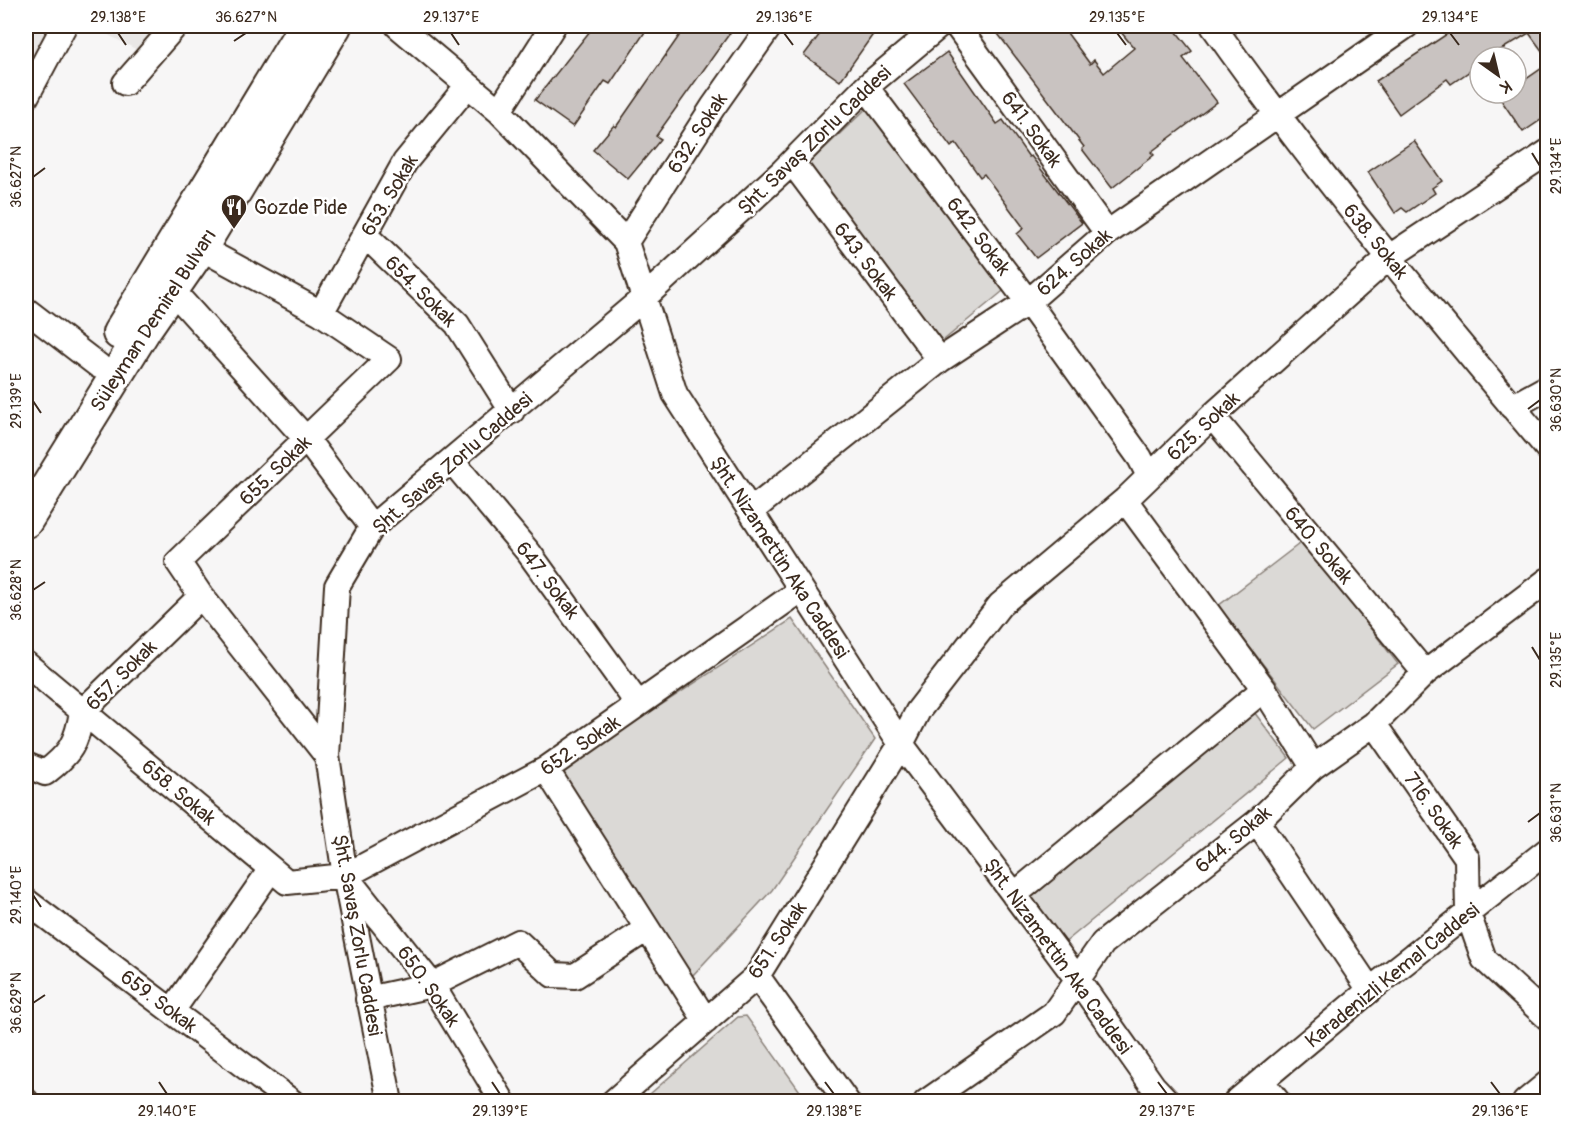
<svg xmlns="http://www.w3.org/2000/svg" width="1573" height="1127" font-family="Pangolin,sans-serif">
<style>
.built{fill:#e9e7e6}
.green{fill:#dbd9d6;stroke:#8b827a;stroke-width:1.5}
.building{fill:#c9c3c1;stroke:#3b2a1e;stroke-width:1.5}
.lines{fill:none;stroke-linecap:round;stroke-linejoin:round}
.minor-casing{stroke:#3b2a1e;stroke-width:28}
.major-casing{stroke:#3b2a1e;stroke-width:36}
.minor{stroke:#fff;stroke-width:24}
.major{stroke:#fff;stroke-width:32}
.ticks{fill:none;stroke:#3b2a1e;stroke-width:2}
.labels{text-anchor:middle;stroke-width:5;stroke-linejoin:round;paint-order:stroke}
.street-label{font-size:20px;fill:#3b2a1e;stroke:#fff}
.poi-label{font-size:20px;fill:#3b2a1e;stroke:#fff;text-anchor:start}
.neatline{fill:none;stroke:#3b2a1e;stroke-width:2}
.ticks-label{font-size:15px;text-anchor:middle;fill:#3b2a1e}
</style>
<rect width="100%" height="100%" fill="#f7f6f6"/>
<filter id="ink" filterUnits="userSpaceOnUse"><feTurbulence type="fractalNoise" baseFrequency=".0167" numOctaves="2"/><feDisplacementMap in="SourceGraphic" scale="12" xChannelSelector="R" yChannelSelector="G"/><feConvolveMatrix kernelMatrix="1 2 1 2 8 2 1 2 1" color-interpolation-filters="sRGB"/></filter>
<g filter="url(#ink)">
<path class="built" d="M 26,26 L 64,26 L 26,96 Z
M 91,26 L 166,26 L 149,56 Z"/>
<path class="green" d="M 870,105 L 1008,287 L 939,344 L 806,166 Z
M 1303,541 L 1398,664 L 1313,729 L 1218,606 Z
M 792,619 L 875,739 L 772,890 L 692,976 L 559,772 Z
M 1254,712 L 1289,758 L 1063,944 L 1028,897 Z
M 746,1016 L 807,1101 L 642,1101 L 738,1017 Z"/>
<path class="building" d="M 594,26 L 649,26 L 610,84 L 605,81 L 573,127 L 535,100 Z
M 686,26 L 735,26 L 656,136 L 661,139 L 628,179 L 593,150 L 614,125 L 616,127 Z
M 826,26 L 879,26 L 840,81 L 804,55 Z
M 992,26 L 1062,26 L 1090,64 L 1094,60 L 1104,73 L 1134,48 L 1116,26 L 1172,26 L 1192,51 L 1183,58 L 1217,102 L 1151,152 L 1154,155 L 1112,188 L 1082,149 L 1084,147 Z
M 1459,26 L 1548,26 L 1548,59 L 1529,33 L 1489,57 L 1480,57 L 1480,64 L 1451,84 L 1447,79 L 1399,114 L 1376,81 Z
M 947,52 L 997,124 L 1003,120 L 1029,157 L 1031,156 L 1082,223 L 1036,258 L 1017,234 L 1024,228 L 984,174 L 980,177 L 956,143 L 951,147 L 904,84 Z
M 1548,64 L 1548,115 L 1523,132 L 1499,97 L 1506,93 L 1516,93 L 1516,86 Z
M 1414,141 L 1442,181 L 1432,188 L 1435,193 L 1407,212 L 1402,208 L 1395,213 L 1368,172 Z"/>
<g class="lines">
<g class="minor-casing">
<path id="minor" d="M 398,26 L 499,111 L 626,242 L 675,394 L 901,744 L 1078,980 L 1153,1086 L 1168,1102
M 957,26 L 1107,233
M 1213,26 C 1317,173 1432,311 1548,449
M 125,83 L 175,26
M 866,87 L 1028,302 L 1140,458 L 1149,476
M 26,97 L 64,26
M 499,111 L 553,26
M 792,162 L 940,360
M 365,235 L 457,324 L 512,411
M 626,242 L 713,107 L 770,26
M 201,248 L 321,313 L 389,359 L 178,562 L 201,596 L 327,756
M 172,290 L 307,440 L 372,527
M 26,310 L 99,366
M 321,313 L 405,162 L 468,85
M 1512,407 L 1548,387
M 1212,416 L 1425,673
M 452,461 L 529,553 L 638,704
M 1125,500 L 1264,689 L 1313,767
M 751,511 L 940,360 L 1028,302 L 1107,233 L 1406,26
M 26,664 L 287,882 L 345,876 L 546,769 L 801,590
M 1374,724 L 1467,858 L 1468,914 L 1484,959 L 1548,1018
M 26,765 L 45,773 C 70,754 77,743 82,712 L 201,596
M 546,769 L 706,1021
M 1257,822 L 1370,990
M 347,878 L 432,985 L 503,1102
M 1014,895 L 1264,689
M 26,901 L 292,1102
M 757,976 L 847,1102
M 368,999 L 432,985 L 518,942 L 553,975 L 575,976 L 647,929
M 172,1011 L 271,869
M 1261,1081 L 1278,1102
M 26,1101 L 26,1102
M 390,1102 L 345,876 L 327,756 L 337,586 L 372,527 L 646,296 L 783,171 L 866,87 L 939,26
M 613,1102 L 757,976 L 901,744 L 918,711 L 1000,605 L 1125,500 L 1212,416 L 1388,258 L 1548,152
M 926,1102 L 1054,1013 L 1103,943 L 1257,822 L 1313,767 L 1374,724 L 1425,673 L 1548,580
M 1236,1102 L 1370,990 L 1548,850
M 1525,1102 L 1548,1083"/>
</g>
<g class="major-casing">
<path id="major" d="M 119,333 L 305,26
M 26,521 L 145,329 L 201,248 L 335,26"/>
</g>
<use href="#minor" class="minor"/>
<use href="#major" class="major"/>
</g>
</g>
<path class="ticks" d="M 118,33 L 126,45M 451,33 L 459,45M 784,33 L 793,45M 1117,33 L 1126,45M 1450,33 L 1459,45M 234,41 L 246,33M 1532,153 L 1540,166M 33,177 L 45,168M 33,401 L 41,413M 1528,409 L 1540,400M 33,590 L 45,582M 1532,647 L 1540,660M 1528,822 L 1540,813M 33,895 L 41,907M 33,1003 L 45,995M 159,1082 L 167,1094M 492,1082 L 500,1094M 825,1082 L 834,1094M 1158,1082 L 1167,1094M 1491,1082 L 1500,1094"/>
<defs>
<g id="restaurant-pin" transform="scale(1.35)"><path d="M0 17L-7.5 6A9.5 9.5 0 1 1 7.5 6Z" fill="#3b2a1e" stroke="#fff"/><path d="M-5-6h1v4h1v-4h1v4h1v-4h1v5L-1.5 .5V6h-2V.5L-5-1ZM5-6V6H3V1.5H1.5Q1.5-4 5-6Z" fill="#fff"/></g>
</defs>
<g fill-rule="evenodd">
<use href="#restaurant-pin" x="234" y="207"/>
</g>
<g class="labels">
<g class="street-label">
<text transform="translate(1032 129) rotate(54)" y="7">641. Sokak</text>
<text transform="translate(697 133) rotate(-57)" y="7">632. Sokak</text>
<text transform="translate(814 140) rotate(-44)" y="7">Şht. Savaş Zorlu Caddesi</text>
<text transform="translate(389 195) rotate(-59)" y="7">653. Sokak</text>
<text transform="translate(979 236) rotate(53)" y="7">642. Sokak</text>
<text transform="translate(1376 241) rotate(51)" y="7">638. Sokak</text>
<text transform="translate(866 261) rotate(53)" y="7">643. Sokak</text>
<text transform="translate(1074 262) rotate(-41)" y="7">624. Sokak</text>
<text transform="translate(421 291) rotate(45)" y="7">654. Sokak</text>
<text transform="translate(153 320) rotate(-57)" y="7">Süleyman Demirel Bulvarı</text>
<text transform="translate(1203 426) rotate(-43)" y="7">625. Sokak</text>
<text transform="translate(452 463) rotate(-41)" y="7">Şht. Savaş Zorlu Caddesi</text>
<text transform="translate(275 470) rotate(-44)" y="7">655. Sokak</text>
<text transform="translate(1319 545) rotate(50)" y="7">640. Sokak</text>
<text transform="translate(780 557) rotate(57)" y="7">Şht. Nizamettin Aka Caddesi</text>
<text transform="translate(548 580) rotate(53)" y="7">647. Sokak</text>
<text transform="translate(121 675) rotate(-45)" y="7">657. Sokak</text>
<text transform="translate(580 745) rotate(-34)" y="7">652. Sokak</text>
<text transform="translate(179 792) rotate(40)" y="7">658. Sokak</text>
<text transform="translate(1434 810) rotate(55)" y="7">716. Sokak</text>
<text transform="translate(1233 839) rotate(-40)" y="7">644. Sokak</text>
<text transform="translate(358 935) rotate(80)" y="7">Şht. Savaş Zorlu Caddesi</text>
<text transform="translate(777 940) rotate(-56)" y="7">651. Sokak</text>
<text transform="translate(1058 956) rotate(54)" y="7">Şht. Nizamettin Aka Caddesi</text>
<text transform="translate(1392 975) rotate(-39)" y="7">Karadenizli Kemal Caddesi</text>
<text transform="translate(429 986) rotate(55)" y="7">650. Sokak</text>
<text transform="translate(159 1001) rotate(37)" y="7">659. Sokak</text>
</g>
<g class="poi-label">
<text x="254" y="214">Gozde Pide</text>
</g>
</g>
<rect width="1573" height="1127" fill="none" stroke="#fff" stroke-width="66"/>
<g transform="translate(1498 75) rotate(146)"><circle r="28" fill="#ffffff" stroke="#b1aaa5" stroke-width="1.5"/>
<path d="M0-4.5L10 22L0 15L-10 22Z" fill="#3b2a1e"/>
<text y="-9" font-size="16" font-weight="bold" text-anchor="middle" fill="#3b2a1e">K</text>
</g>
<rect x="33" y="33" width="1507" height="1061" class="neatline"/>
<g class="ticks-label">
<text x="118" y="22">29.138°E</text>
<text x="246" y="22">36.627°N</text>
<text x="451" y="22">29.137°E</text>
<text x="784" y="22">29.136°E</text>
<text x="1117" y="22">29.135°E</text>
<text x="1450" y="22">29.134°E</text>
<text transform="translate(1556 166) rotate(-90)" y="5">29.134°E</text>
<text transform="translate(16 177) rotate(-90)" y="5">36.627°N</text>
<text transform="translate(1556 400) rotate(-90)" y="5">36.630°N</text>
<text transform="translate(16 401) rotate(-90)" y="5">29.139°E</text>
<text transform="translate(16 590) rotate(-90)" y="5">36.628°N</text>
<text transform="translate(1556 660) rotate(-90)" y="5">29.135°E</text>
<text transform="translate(1556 813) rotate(-90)" y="5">36.631°N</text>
<text transform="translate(16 895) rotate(-90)" y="5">29.140°E</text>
<text transform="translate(16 1003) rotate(-90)" y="5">36.629°N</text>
<text x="167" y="1116">29.140°E</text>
<text x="500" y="1116">29.139°E</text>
<text x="834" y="1116">29.138°E</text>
<text x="1167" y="1116">29.137°E</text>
<text x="1500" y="1116">29.136°E</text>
</g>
</svg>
